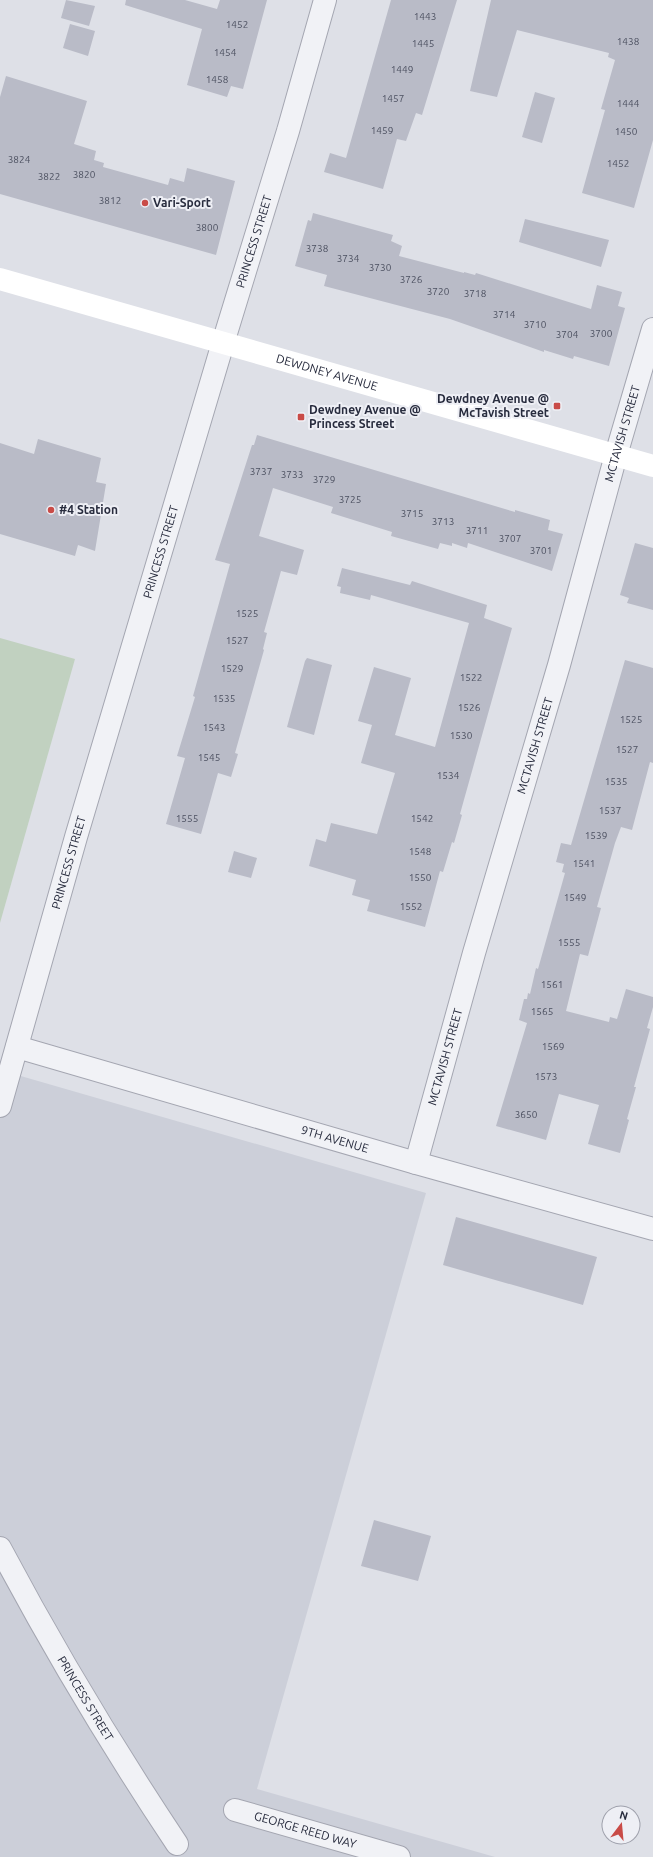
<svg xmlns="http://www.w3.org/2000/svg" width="653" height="1857" font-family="Ubuntu,sans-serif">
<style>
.built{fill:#cccfd9}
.green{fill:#c1d1c0}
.building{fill:#b9bbc7}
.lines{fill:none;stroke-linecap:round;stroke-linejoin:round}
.minor-casing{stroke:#a4a6b1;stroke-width:24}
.minor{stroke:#f1f2f6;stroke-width:22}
.secondary{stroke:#fff;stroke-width:22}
.poi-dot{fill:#c94b47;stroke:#eeeff5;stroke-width:1.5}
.labels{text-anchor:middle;stroke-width:4;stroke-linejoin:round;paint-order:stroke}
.number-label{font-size:10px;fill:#4c5060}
.poi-label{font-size:12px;font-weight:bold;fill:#282c3e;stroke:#eeeff5;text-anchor:start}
.street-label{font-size:12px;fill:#282c3e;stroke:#eeeff5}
</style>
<rect width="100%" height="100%" fill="#dee0e7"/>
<path class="built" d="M 0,1070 L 426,1193 L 257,1789 L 495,1857 L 0,1857 Z"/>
<path class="green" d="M 0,638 L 75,659 L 0,923 Z"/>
<path class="building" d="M 66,0 L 95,6 L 89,26 L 61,18 Z
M 126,0 L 185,0 L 217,9 L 220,0 L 267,0 L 243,89 L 231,86 L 227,97 L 187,85 L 202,29 L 125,5 Z
M 391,0 L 457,0 L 422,115 L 416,113 L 406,141 L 397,139 L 383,189 L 324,172 L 330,153 L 346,158 Z
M 491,0 L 653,0 L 653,140 L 634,208 L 582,193 L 605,110 L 601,109 L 615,60 L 608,57 L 609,53 L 517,30 L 497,97 L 470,91 Z
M 70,24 L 95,31 L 88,56 L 63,48 Z
M 6,76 L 87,101 L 74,144 L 96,151 L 94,160 L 104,163 L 103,167 L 168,185 L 170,178 L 184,182 L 187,168 L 235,181 L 216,255 L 0,194 L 0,97 Z
M 535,92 L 555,98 L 542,143 L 522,137 Z
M 313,213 L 393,235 L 391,241 L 402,246 L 399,256 L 464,273 L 464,272 L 475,275 L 476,273 L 591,309 L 597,285 L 622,292 L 618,306 L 625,308 L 609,366 L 574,356 L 573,359 L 544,350 L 544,352 L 450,319 L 324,286 L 327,275 L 295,266 L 308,220 L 311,221 Z
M 525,219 L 609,240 L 601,267 L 519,242 Z
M 257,435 L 515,512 L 515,510 L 550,520 L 548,530 L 563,534 L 552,571 L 468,543 L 467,548 L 452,543 L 452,546 L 440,543 L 438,549 L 391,536 L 392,532 L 331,513 L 333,507 L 273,488 L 259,536 L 304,550 L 297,575 L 281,571 L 264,632 L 267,633 L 263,649 L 264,650 L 235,753 L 238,754 L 231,777 L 218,773 L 201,834 L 166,824 L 185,758 L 177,756 L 195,697 L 193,696 L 230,564 L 215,560 L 252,445 L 254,445 Z
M 38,439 L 101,458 L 96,482 L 106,484 L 95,551 L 78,545 L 75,556 L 0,534 L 0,443 L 34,454 Z
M 635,543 L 653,548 L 653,610 L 627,603 L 629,598 L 620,595 Z
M 342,568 L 410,585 L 412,581 L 487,605 L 484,618 L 512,628 L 460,814 L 462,815 L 454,843 L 452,842 L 443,872 L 440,871 L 425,927 L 367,911 L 370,900 L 352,895 L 356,880 L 309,866 L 316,839 L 326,842 L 331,823 L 377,834 L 395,773 L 361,763 L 372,725 L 358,721 L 374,667 L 411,678 L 395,735 L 435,747 L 469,623 L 371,595 L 370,600 L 340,593 L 341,587 L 337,586 Z
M 307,658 L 332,665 L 314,735 L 287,727 L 305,661 Z
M 625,660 L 653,668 L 653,763 L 650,762 L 632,830 L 621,827 L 615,843 L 597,907 L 601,908 L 588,956 L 580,954 L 566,1011 L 609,1022 L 610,1017 L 617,1019 L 626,989 L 653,997 L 653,1007 L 647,1028 L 650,1029 L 634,1087 L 636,1087 L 627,1119 L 629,1120 L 620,1153 L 588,1144 L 599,1105 L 559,1094 L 546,1140 L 496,1126 L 527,1023 L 519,1020 L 524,999 L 527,999 L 528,993 L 530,994 L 536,968 L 538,969 L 565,873 L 562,872 L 564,864 L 556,862 L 561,843 L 571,845 Z
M 234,851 L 257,858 L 251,878 L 228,872 Z
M 456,1217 L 597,1257 L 583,1305 L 443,1265 Z
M 374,1520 L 431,1536 L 418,1581 L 361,1566 Z"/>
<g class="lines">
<g class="minor-casing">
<g id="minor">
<path id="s1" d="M 17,1047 L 416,1163 L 653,1229"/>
<path id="s2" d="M 0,1106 L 76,837 L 223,343 L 288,131 L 325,0"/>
<path id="s3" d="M 416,1163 L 474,953 L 559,665 L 616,455 L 653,329"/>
<path id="s4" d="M 0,1548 C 54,1650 113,1748 177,1844"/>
<path id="s5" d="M 235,1810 L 399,1857"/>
</g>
</g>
<use href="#minor" class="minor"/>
<path class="secondary" id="s6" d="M 0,279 L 653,466"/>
</g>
<g class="poi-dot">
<circle cx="145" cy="203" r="4"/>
<rect x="553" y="402" width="8" height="8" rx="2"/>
<rect x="297" y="413" width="8" height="8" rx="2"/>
<circle cx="51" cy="510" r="4"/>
</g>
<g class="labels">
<g class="number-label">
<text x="425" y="20">1443</text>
<text x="237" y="28">1452</text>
<text x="628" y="45">1438</text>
<text x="423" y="47">1445</text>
<text x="225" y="56">1454</text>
<text x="402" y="73">1449</text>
<text x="217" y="83">1458</text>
<text x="393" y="102">1457</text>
<text x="628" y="107">1444</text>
<text x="382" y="134">1459</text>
<text x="626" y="135">1450</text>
<text x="19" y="163">3824</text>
<text x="618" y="167">1452</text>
<text x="84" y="178">3820</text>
<text x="49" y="180">3822</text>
<text x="110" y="204">3812</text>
<text x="207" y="231">3800</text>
<text x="317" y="252">3738</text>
<text x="348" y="262">3734</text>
<text x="380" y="271">3730</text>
<text x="411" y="283">3726</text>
<text x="438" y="295">3720</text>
<text x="475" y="297">3718</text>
<text x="504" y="318">3714</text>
<text x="535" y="328">3710</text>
<text x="601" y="337">3700</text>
<text x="567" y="338">3704</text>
<text x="261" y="475">3737</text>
<text x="292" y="478">3733</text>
<text x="324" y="483">3729</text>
<text x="350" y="503">3725</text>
<text x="412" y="517">3715</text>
<text x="443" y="525">3713</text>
<text x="477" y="534">3711</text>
<text x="510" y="542">3707</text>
<text x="541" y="554">3701</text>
<text x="247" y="617">1525</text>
<text x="237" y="644">1527</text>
<text x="232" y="672">1529</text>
<text x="471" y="681">1522</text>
<text x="224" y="702">1535</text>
<text x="469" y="711">1526</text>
<text x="631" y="723">1525</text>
<text x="214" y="731">1543</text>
<text x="461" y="739">1530</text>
<text x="627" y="753">1527</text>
<text x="209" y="761">1545</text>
<text x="448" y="779">1534</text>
<text x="616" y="785">1535</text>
<text x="610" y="814">1537</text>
<text x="187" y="822">1555</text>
<text x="422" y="822">1542</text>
<text x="596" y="839">1539</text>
<text x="420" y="855">1548</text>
<text x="584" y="867">1541</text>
<text x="420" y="881">1550</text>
<text x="575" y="901">1549</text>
<text x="411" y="910">1552</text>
<text x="569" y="946">1555</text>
<text x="552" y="988">1561</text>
<text x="542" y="1015">1565</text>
<text x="553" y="1050">1569</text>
<text x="546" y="1080">1573</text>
<text x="526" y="1118">3650</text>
</g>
<g class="poi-label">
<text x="153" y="207">Vari-Sport</text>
<text x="549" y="403" text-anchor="end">Dewdney Avenue @<tspan x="549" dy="14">McTavish Street</tspan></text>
<text x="309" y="414">Dewdney Avenue @<tspan x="309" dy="14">Princess Street</tspan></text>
<text x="59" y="514">#4 Station</text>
</g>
<g class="street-label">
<text dy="4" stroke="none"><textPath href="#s2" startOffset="901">PRINCESS STREET</textPath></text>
<text dy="4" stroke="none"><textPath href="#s6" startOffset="340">DEWDNEY AVENUE</textPath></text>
<text dy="4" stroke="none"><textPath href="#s3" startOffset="758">MCTAVISH STREET</textPath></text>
<text dy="4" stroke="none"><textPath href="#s2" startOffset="577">PRINCESS STREET</textPath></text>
<text dy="4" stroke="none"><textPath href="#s3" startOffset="434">MCTAVISH STREET</textPath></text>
<text dy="4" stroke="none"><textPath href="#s2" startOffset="253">PRINCESS STREET</textPath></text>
<text dy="4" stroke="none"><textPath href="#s3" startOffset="110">MCTAVISH STREET</textPath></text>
<text dy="4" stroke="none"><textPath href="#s1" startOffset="331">9TH AVENUE</textPath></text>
<text dy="4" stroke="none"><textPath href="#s4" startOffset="173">PRINCESS STREET</textPath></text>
<text dy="4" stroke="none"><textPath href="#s5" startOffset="73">GEORGE REED WAY</textPath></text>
</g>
</g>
<g transform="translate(621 1825) rotate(16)"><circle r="19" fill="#eeeff5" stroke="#9fa1ac"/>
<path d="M0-3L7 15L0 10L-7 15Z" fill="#c94b47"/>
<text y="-6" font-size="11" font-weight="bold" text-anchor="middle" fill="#282c3e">N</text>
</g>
</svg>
